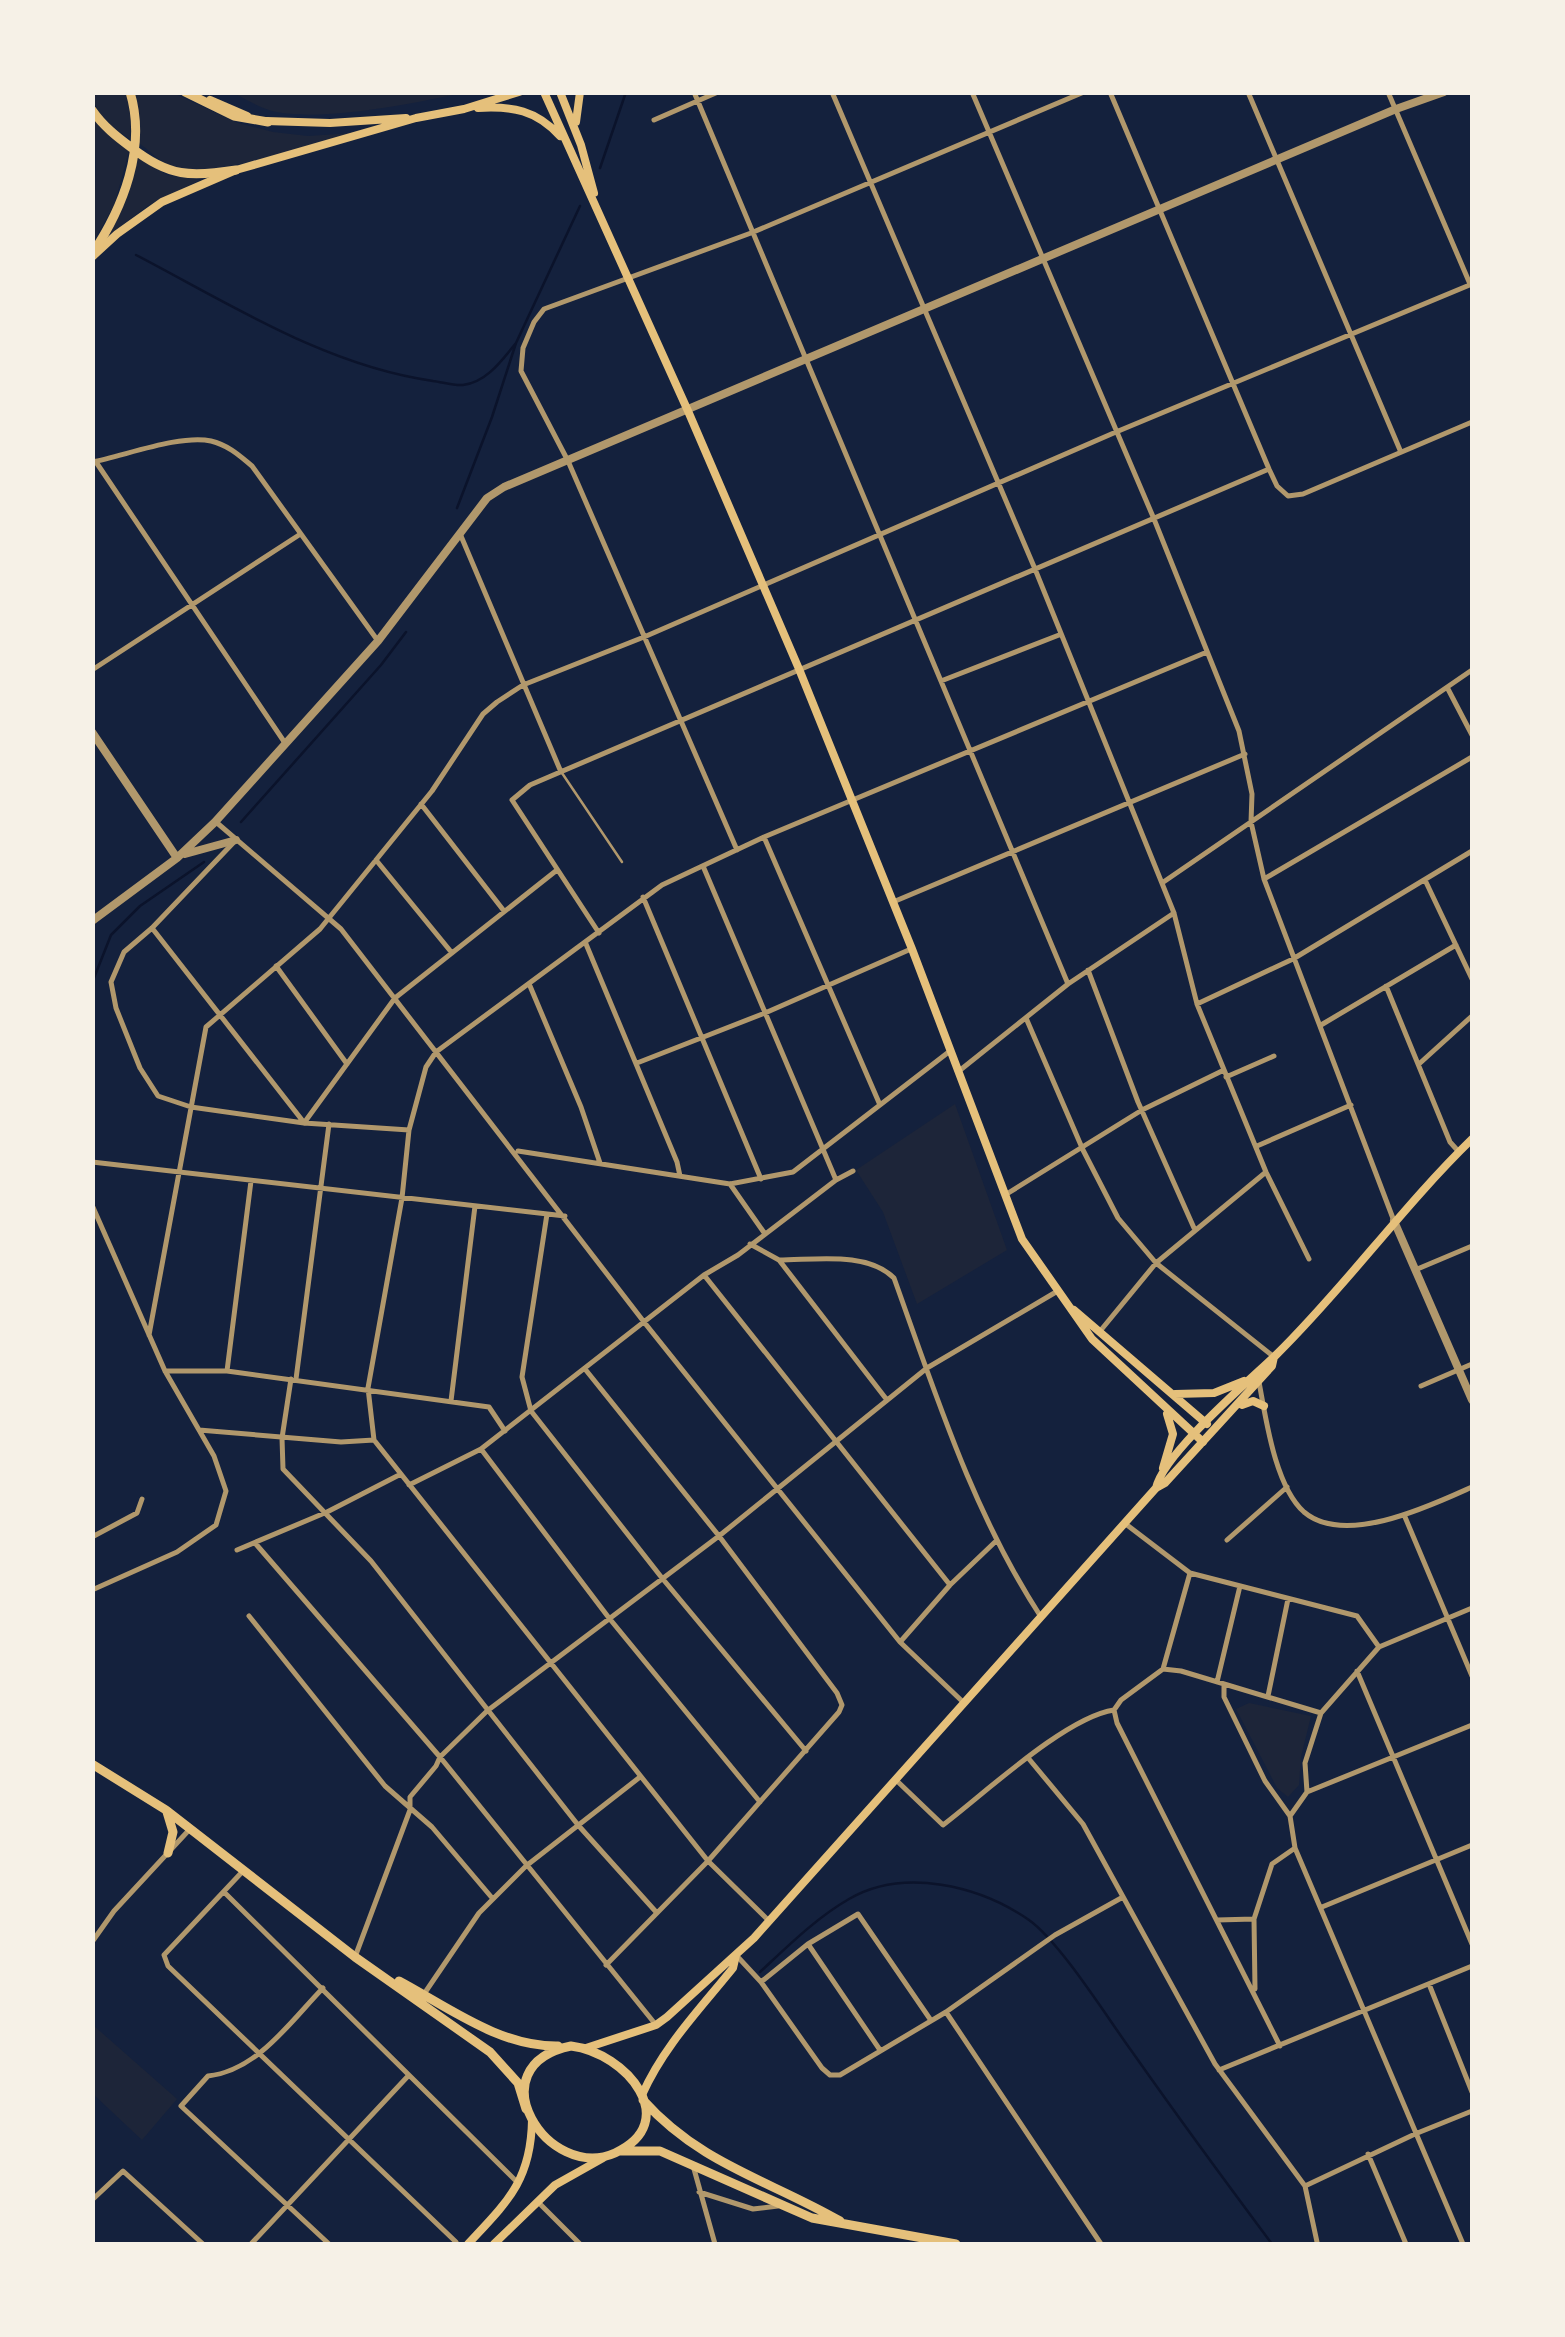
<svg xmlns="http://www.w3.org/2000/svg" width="1565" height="2337" font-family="'Asap Condensed',sans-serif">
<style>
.green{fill:#1d2539}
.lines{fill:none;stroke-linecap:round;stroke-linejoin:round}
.stream{stroke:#0b132b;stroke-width:2.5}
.service{stroke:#b1986c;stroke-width:2.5}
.minor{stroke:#b1986c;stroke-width:5}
.tertiary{stroke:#b1986c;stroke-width:8}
.secondary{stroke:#e5c07b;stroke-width:8}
.primary{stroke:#e5c07b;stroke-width:9}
.trunk{stroke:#e5c07b;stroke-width:9}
</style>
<rect width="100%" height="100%" fill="#14213d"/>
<path class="green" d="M 92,93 L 127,93 L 131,112 L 130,139 C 114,129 93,113 92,93 Z
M 135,93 L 173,93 L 238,123 L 273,132 L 308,136 L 353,133 C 308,145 214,180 171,166 C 160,162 150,151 140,144 Z
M 234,93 L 463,93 C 414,103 316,124 269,110 C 257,106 245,99 234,93 Z
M 93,118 L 129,151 L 114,206 L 93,242 L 96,165 Z
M 138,157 L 167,175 L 200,180 L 149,205 L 109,235 L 127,195 Z
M 955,1104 L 1007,1250 L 917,1304 L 883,1212 L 856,1170 Z
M 1249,1703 L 1311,1716 L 1301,1757 L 1299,1785 L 1288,1797 L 1277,1788 L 1236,1709 Z
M 93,2025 L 177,2099 L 142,2140 L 93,2094 Z"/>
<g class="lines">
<path class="stream" d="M 600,168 L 626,92
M 136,255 C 230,304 326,366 433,381 C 442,382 454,386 463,385 C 487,382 502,360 516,343
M 457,508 L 492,417 L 516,343 L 580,206
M 241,822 L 381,665 L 406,632
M 92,983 L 111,935 L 140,906 L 204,862
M 760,1972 C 788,1946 816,1918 849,1899 C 904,1867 980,1886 1029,1920 C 1061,1943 1108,2019 1133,2053 C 1178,2117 1225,2181 1272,2244"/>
<path class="service" d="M 562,773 L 622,862"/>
<path class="minor" d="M 694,92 L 1068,984
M 832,92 L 1035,569 L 1174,913 L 1197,1004 L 1266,1172 L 1309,1259
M 972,92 L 1154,519 L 1239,731 L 1252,794 L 1251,822 L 1264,879 L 1394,1221
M 1110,92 L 1269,469 L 1277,486 L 1288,496 L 1303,494 L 1472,422
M 1248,92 L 1400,450
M 1388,92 L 1470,284
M 654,120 L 718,92
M 92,462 C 124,456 181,434 211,441 C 228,445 240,456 252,466 L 378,641
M 96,462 L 285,743
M 461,536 L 561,772
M 92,670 L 299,535
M 941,681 L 1059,635
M 1448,689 L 1472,735
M 421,804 L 504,911
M 216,822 L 341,929 L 644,1322 L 900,1642 L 963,1702
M 764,837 L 880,1105
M 234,842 L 152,928 L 124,952 L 111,982 L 116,1008 L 140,1068 L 158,1096 L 191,1107 L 304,1123 L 409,1130
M 737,850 L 568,461 L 521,371 L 523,348 L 534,322 L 544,309 L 751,233 L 1084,92
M 376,860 L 452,953
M 703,866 L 836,1180
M 1264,879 L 1472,757
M 1425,880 L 1472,979
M 1162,883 L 1472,670
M 643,897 L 761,1179
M 893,902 L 1245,754
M 152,928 L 302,1120
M 599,933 L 512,800 L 530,785 L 1269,469
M 586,944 L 677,1162 L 680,1176
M 276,966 L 347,1064
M 1088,970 L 1138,1102 L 1194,1228
M 530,986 L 581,1107 L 600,1163
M 1386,986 L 1450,1142 L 1459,1152
M 1197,1004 L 1293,959 L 1472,851
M 1026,1018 L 1083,1150 L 1118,1218 L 1156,1263 L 1274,1357
M 1321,1025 L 1456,945
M 637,1063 L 765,1013 L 911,949
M 1419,1064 L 1472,1016
M 959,1071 L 1068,984 L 1174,913
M 1226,1077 L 1274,1056
M 304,1123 L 395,998 L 557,870
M 1257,1146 L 1351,1105
M 518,1151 L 730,1184 L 793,1172 L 950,1051
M 92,1162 L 565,1216
M 730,1184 L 765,1234
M 1005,1195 L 1142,1110 L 1224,1070
M 92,1205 L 165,1371 L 214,1456 L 226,1491 L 216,1525 L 177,1552 L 92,1590
M 547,1214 L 522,1377 L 531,1411 L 662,1578 L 806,1751
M 750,1244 L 779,1260 L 887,1400
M 779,1260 C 815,1260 867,1251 894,1278 C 936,1395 973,1513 1041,1617
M 1415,1270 L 1472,1246
M 704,1275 L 950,1585
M 1101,1330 L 1156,1263 L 1266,1172
M 149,1335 L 206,1027 L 320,929 L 432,791 L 483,714 L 497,702 L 523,685 L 644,637 L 1116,432 L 1472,284
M 585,1369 L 719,1536 L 837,1693 L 842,1705 L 839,1712 L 708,1861 L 606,1965
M 165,1371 L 227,1371 L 489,1407 L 505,1431
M 227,1371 L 251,1181
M 291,1379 L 282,1438 L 283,1469 L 371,1561 L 578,1825 L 657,1913
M 296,1379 L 329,1124
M 1259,1382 C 1266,1419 1275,1486 1304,1512 C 1345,1547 1432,1505 1472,1487
M 1421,1386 L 1472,1364
M 451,1401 L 475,1206
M 199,1430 L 341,1442 L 374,1440
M 481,1449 L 609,1618 L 760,1802
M 409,1485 L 481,1449 L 704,1275 L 738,1255 L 836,1180 L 853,1171
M 1405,1517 L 1472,1676
M 1127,1525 L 1190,1573 L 1357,1616 L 1379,1647
M 92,1537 L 137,1513 L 142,1499
M 1227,1540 L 1287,1487
M 255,1543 L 440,1757 L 656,2025
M 237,1550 L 327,1512 L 401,1474
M 249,1616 L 385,1786 L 432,1827 L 493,1899
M 901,1641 L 950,1585 L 995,1542
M 1163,1669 L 1190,1573
M 1357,1671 L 1472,1944
M 1217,1682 L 1240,1586
M 1224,1684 L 1224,1697 L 1265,1781 L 1290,1816 L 1295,1848 L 1463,2244
M 1268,1696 L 1288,1599
M 1114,1710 L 1117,1723 L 1280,2046
M 1029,1759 L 1083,1824 L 1215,2064 L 1305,2186 L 1317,2242
M 896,1780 L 943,1825 C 985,1793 1066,1717 1114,1710 L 1121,1700 L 1163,1669 L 1181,1671 L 1321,1713
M 1307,1792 L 1305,1763 L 1321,1713 L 1379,1647 L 1472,1608
M 1290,1816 L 1307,1792 L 1472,1725
M 243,1871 L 164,1955 L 168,1966 L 456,2242
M 224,1892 L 517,2182
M 1322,1907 L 1472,1845
M 1217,1920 L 1254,1919
M 769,1921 L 708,1861 L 374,1440 L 368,1388 L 402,1198 L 409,1130 L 426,1067 L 436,1052 L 662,885 L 764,837 L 1207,652
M 92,1942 L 114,1911 L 189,1830
M 808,1944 L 880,2050
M 736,1955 L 761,1982 L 822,2068 L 830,2075 L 840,2075 L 946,2012 L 1101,2244
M 355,1957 L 410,1810 L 410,1797 L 436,1766 L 440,1757 L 487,1711 L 719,1536 L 927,1368 L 1056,1292
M 761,1982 L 808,1944 L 858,1914 L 930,2019
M 1429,1984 L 1472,2092
M 323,1988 C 291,2021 257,2071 208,2076 L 181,2106 L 329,2244
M 1255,1989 L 1254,1919 L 1272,1864 L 1295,1848
M 424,1994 L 479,1913 L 526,1866 L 640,1777
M 946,2012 L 1055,1935 L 1123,1897
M 1219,2070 L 1472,1966
M 1368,2154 L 1406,2244
M 694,2169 L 715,2244
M 1305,2186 L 1415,2134 L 1472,2111
M 699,2192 L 753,2209 L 778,2206
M 92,2200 L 123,2171 L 203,2244
M 539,2203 L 580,2244
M 251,2244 L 409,2075"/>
<path class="tertiary" d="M 92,732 L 177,858
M 185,854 L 236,840
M 92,921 L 177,858 L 215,822 L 378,641 L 487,498 L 504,487 L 1396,109 L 1444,92
M 1394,1221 L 1472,1400"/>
<path class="secondary" d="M 544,92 L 688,411 L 799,669 L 912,949 L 1022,1239 L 1092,1339 L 1203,1442
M 560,92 L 581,145 L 594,193
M 210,100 L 247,116
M 478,108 C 513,106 536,110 560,136
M 266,121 L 330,123 L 406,118
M 576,122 L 580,92
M 92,257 L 117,234 L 162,202 L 236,170 L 416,118 L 464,109 L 519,92
M 1074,1310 L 1207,1424
M 1175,1394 L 1214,1393 L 1244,1381
M 1242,1405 L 1253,1401 L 1264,1406
M 1163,1468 L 1173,1434 L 1167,1414
M 1156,1488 C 1163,1454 1250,1380 1277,1354 C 1346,1286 1403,1206 1472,1139
M 586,2048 L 656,2025 L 667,2017 L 754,1938 L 1156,1488 L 1165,1483 L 1272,1366 L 1274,1357
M 642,2095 C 663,2047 700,2009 733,1968 L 736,1955
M 468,2244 C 507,2202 531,2181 532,2120
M 494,2244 L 555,2185 L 603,2158"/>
<path class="primary" d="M 92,1764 L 166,1810 L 355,1957 L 490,2052 L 518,2083 L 526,2109
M 167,1812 L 173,1832 L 168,1853
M 399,1981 C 448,2007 500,2047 558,2046
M 571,2046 C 627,2053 683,2122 615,2153 C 548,2183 474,2066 571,2046 Z
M 643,2100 C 700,2164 769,2180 840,2221
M 622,2151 L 660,2151 L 812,2218 L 956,2244"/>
<path class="trunk" d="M 185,92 L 234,116 L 268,122
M 92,110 C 103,126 117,137 132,148 C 169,177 191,177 236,170
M 92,254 C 123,208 147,148 130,92"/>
</g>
<rect width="1565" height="2337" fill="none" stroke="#f6f1e7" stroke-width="190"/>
</svg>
